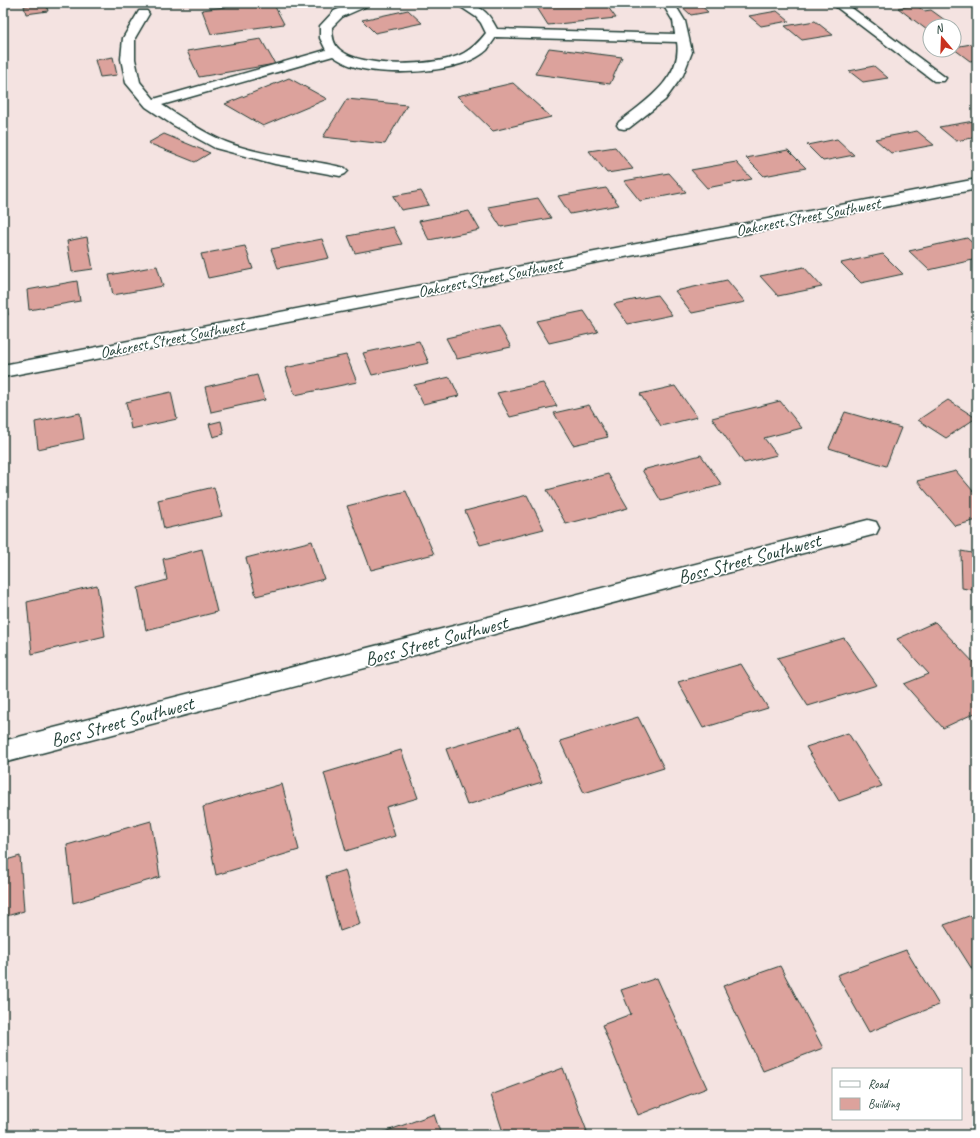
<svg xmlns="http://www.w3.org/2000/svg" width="980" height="1138" font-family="Caveat,sans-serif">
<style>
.building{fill:#dca29c;stroke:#1f3d34}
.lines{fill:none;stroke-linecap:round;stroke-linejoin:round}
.minor-casing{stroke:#1f3d34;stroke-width:3}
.minor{fill:#fff;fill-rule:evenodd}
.labels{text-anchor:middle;stroke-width:3.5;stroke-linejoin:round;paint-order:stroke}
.far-street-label{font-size:16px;fill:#1f3d34;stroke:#fff}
.street-label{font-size:19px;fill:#1f3d34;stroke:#fff}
</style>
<rect width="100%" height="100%" fill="#f4e3e1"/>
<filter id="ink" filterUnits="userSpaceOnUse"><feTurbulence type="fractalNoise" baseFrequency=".025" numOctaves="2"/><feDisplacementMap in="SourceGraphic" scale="8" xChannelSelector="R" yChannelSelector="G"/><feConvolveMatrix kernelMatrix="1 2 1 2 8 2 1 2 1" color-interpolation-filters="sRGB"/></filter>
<g filter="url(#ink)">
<path class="building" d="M 46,3 L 48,11 L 26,14 L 24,6 Z
M 256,3 L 273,3 L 284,24 L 211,34 L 202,10 Z
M 534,3 L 605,3 L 616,18 L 548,25 Z
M 678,3 L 698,3 L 708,12 L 691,15 Z
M 916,5 L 924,11 L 931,10 L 953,26 L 930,26 L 930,30 L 927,30 L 898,8 Z
M 408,10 L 422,23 L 375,33 L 362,20 Z
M 777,11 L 789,21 L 761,26 L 749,16 Z
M 815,21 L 833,35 L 802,40 L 785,26 Z
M 261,39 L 275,64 L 199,77 L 187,51 Z
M 977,43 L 977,60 L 970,61 L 954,49 L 954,47 Z
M 549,48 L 622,57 L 610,84 L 535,74 Z
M 113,57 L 117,75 L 100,77 L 95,60 Z
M 874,66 L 888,78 L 863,82 L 849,71 Z
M 289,78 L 327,99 L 263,126 L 225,104 Z
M 513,83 L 551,117 L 493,131 L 457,96 Z
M 347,99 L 407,105 L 385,144 L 323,137 Z
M 974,121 L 977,123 L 977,137 L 956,141 L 939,127 Z
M 917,131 L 934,145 L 891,153 L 875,139 Z
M 164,134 L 210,153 L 195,162 L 148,143 Z
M 837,139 L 854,155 L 823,161 L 807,145 Z
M 615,147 L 633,169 L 607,173 L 589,151 Z
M 788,150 L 806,168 L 764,176 L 746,158 Z
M 736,162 L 752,179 L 707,188 L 691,170 Z
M 669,173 L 686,192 L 640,201 L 624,181 Z
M 606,188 L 619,205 L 570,214 L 558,196 Z
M 421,191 L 429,205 L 401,210 L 393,196 Z
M 538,198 L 551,218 L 501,227 L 488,207 Z
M 469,211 L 480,230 L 429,240 L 419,221 Z
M 393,227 L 402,244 L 355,253 L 348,236 Z
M 87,237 L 93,269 L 72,272 L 67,241 Z
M 967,238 L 977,247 L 977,259 L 929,270 L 909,251 Z
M 322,239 L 329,258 L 278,268 L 271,249 Z
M 245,246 L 253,269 L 208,278 L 201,254 Z
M 883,254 L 903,274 L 861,283 L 841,263 Z
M 157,266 L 163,286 L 113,295 L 109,275 Z
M 804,267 L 822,287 L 778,296 L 760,276 Z
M 727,280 L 745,302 L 692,313 L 675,291 Z
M 77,281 L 80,301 L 29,310 L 27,290 Z
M 3,294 L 6,294 L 8,315 L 3,316 Z
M 657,295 L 672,315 L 628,324 L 614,304 Z
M 584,311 L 598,332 L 549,343 L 536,321 Z
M 499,326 L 511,347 L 457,359 L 446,338 Z
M 419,341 L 429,363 L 372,375 L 363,353 Z
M 346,355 L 357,382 L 295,395 L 285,368 Z
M 257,375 L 265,400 L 211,412 L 205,387 Z
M 450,377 L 459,396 L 423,404 L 414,385 Z
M 543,383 L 557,406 L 510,417 L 497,393 Z
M 675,386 L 697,417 L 661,426 L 640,394 Z
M 171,392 L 177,419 L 131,429 L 126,402 Z
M 948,400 L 976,418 L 946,438 L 918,420 Z
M 780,401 L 802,428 L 764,438 L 777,455 L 744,463 L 712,418 Z
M 589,405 L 608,437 L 573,445 L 554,413 Z
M 845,412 L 901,428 L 886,466 L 829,448 Z
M 80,413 L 84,439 L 38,449 L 35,422 Z
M 221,421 L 224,434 L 213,437 L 209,424 Z
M 701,455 L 722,485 L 661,501 L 642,470 Z
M 956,471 L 973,491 L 977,490 L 977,520 L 955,526 L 917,481 Z
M 608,474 L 628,508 L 566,524 L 547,490 Z
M 214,487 L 222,516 L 164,529 L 158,500 Z
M 406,491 L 434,554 L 371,570 L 347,506 Z
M 527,495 L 544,529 L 480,545 L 465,511 Z
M 312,541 L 324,579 L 256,596 L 246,558 Z
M 202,549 L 217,612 L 146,630 L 138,588 L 167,580 L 163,559 Z
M 961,551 L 977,554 L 977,591 L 962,588 Z
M 97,585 L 105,636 L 32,654 L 27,602 Z
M 935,622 L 977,666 L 977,712 L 943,728 L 904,684 L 929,674 L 897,639 Z
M 844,638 L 877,685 L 808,706 L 777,658 Z
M 741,664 L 768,708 L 703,728 L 678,682 Z
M 638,717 L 664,768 L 584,793 L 560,741 Z
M 519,727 L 542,782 L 467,805 L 446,749 Z
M 848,733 L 882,786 L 839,801 L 806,747 Z
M 401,750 L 418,798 L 386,807 L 395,836 L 346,851 L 324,773 Z
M 282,784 L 299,850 L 216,875 L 203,807 Z
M 151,821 L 160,877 L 73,903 L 67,845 Z
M 20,856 L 24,911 L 3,917 L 3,861 Z
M 345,870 L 360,924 L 340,931 L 326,876 Z
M 977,913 L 977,977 L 944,925 Z
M 906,950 L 939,1005 L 869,1032 L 837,975 Z
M 780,966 L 823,1048 L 763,1071 L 723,986 Z
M 657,978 L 707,1088 L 638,1115 L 602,1025 L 631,1014 L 621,990 Z
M 563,1068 L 588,1134 L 504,1135 L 491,1095 Z
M 434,1114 L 441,1135 L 376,1135 Z"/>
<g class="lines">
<g class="minor-casing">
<path id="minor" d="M 353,3 L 369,3 L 367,6 L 342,17 L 332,27 C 332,35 333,44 339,49 C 360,69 439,67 464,53 C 473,48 479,42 486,33 L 481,23 L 476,17 L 455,3 C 477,3 487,9 497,29 L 675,34 L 673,21 L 662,3 L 674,3 L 685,21 L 692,52 L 683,75 L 665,100 L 629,128 L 624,129 L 619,128 L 617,125 L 619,122 C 643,103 683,78 677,42 L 496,37 C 493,41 490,46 487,50 C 462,74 384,77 352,66 C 346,64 339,60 333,56 L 162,105 C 181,117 205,134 226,142 C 264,157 306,158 345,168 L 348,171 L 345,174 L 340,176 L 275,164 L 215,148 L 173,125 L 146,107 L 126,83 L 121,59 L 123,38 L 139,11 L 147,11 L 149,14 L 135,38 L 135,59 L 140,82 L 154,99 L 326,50 L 320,38 L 320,26 L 334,11 Z
M 831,3 L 845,3 L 946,78 L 944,81 L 934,81 Z
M 977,179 L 977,189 L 3,377 L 3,365 Z
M 868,520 L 876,522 L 879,528 L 876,534 L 3,763 L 3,741 Z"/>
</g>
<use href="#minor" class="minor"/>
</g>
</g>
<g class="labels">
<g class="far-street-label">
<text transform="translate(808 216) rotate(-11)" y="6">Oakcrest Street Southwest</text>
<text transform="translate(490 277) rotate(-11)" y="6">Oakcrest Street Southwest</text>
<text transform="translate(172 338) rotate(-11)" y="6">Oakcrest Street Southwest</text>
</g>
<g class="street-label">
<text transform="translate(749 558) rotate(-15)" y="7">Boss Street Southwest</text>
<text transform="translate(436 640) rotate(-15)" y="7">Boss Street Southwest</text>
<text transform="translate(122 721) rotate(-15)" y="7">Boss Street Southwest</text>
</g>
</g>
<rect width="980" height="1138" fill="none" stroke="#fff" stroke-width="16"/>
<rect x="8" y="8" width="964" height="1122" fill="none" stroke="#1f3d34" stroke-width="1.5" filter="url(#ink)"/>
<rect x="832" y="1068" width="130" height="52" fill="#ffffff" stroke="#a5b1ae"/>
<rect x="840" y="1081" width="20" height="6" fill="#ffffff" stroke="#a5b1ae"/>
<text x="868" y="1088" font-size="12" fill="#1f3d34">Road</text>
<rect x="840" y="1098" width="20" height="12" fill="#dca29c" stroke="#a5b1ae"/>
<text x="868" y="1108" font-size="12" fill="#1f3d34">Building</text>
<g transform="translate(942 38) rotate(341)"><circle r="19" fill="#ffffff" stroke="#a5b1ae"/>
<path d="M0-3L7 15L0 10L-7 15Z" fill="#c8321e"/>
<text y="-6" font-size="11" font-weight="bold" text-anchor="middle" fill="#1f3d34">N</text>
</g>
</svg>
